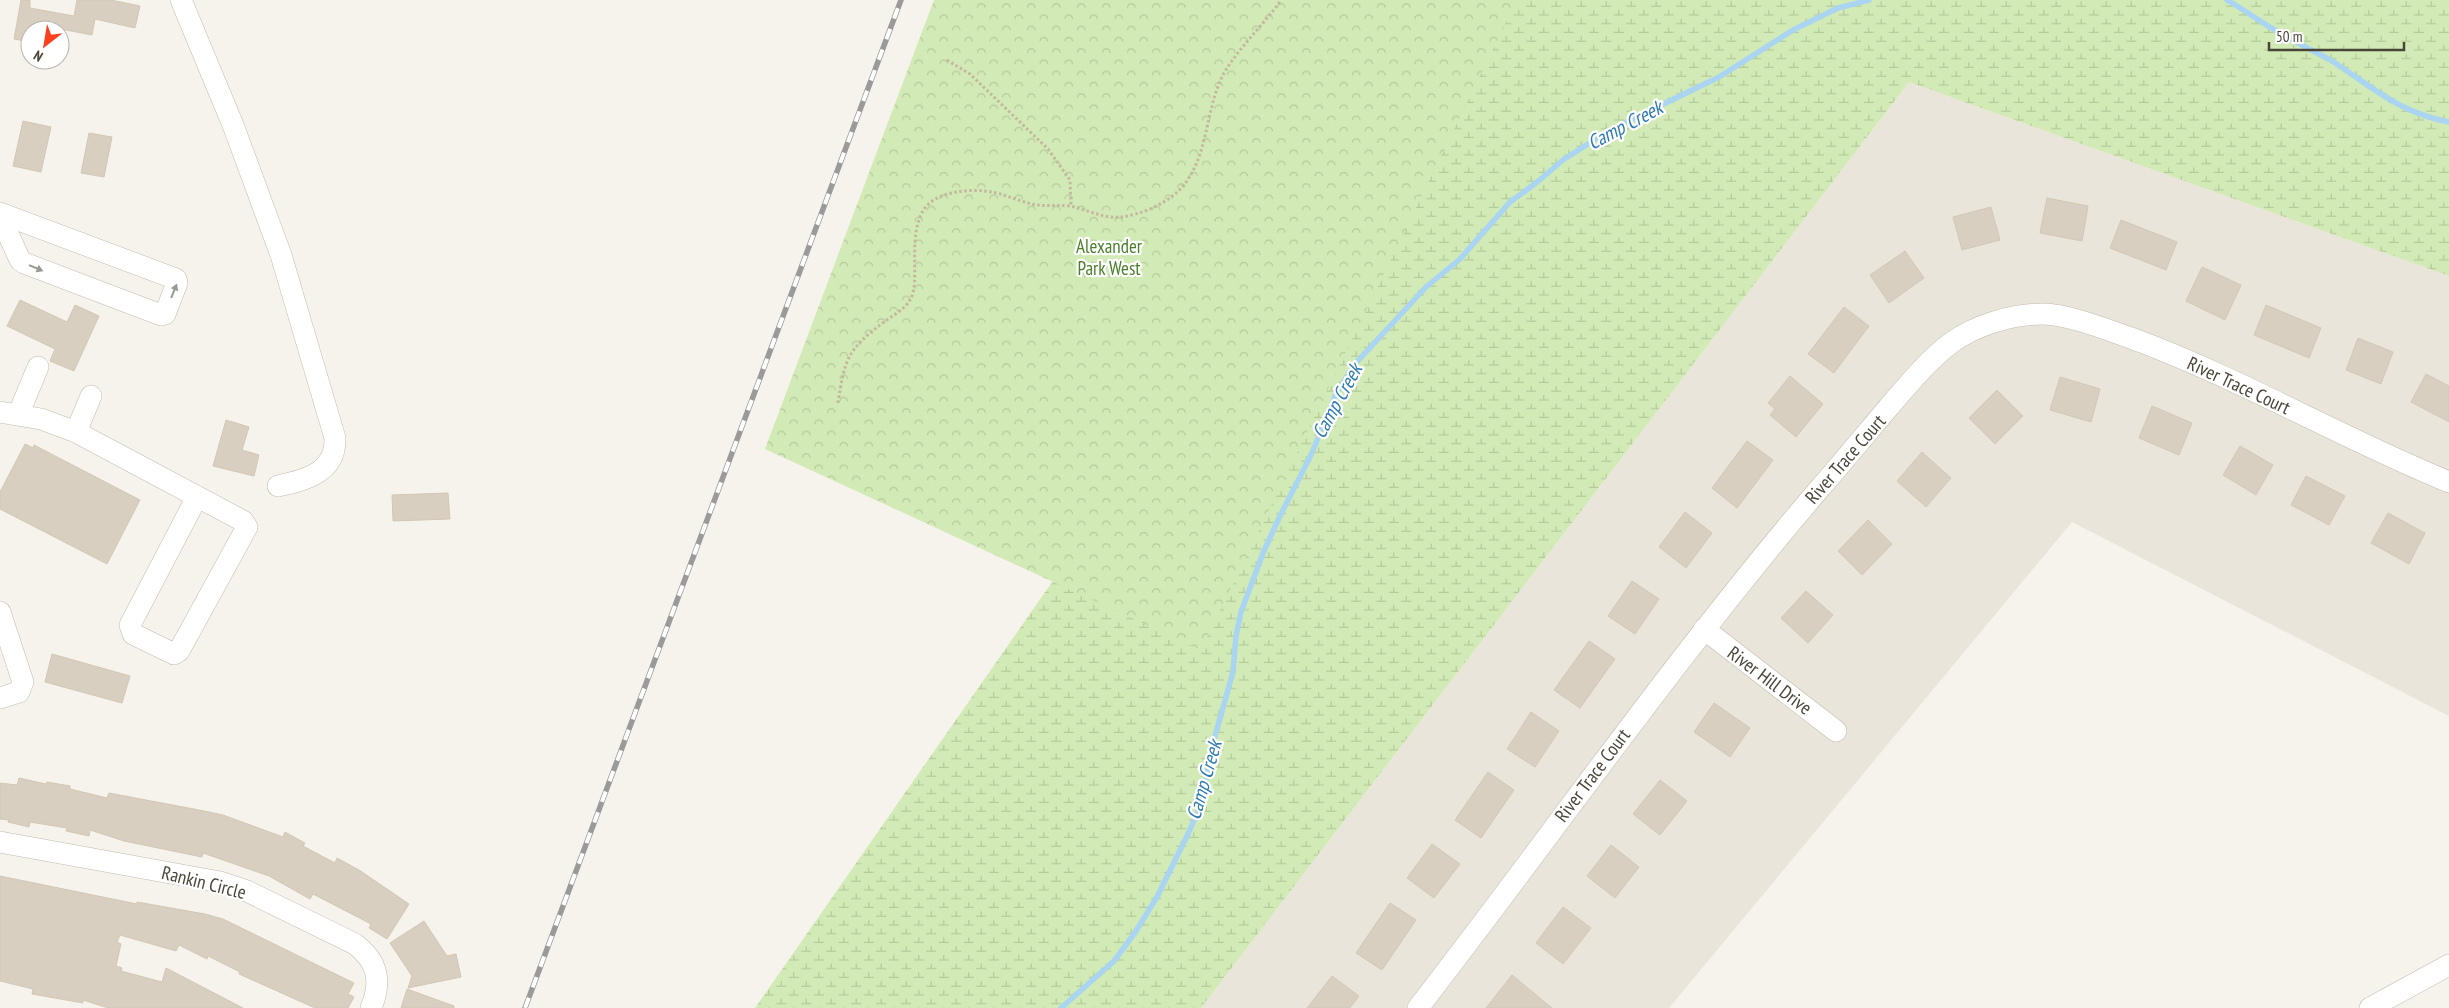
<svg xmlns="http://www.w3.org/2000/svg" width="2449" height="1008" font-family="'PT Sans Narrow',sans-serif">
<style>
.residential{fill:#eae5da}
.wetland{fill:url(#wetland-marsh)}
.park{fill:url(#park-crowns)}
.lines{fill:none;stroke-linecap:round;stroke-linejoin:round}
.stream{stroke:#a9d4f2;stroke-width:5.5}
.building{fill:#d8cfc1;stroke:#d3c7b4}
.minor-casing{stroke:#c2bbae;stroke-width:22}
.path{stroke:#c4b79f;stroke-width:3;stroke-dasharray:2.5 2.5;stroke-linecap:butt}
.minor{stroke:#fff;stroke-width:21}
.rail-casing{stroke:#9a9a9a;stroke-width:5.5}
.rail{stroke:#fff;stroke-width:4;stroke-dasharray:11;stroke-linecap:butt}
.oneway{fill:#9c9892}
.labels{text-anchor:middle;stroke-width:4.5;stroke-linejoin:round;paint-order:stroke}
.park-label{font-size:19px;fill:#4a7f2a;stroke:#fff}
.street-label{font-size:19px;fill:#4b4439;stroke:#fff}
.water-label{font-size:20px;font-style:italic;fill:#2e7ab2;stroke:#fff}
</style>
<defs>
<pattern id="wetland-marsh" width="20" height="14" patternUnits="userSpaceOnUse" patternTransform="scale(1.25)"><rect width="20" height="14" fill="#d2eab5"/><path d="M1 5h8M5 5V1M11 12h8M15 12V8" fill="none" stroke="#b6ca9c"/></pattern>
<pattern id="park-crowns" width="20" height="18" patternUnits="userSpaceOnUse" patternTransform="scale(1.25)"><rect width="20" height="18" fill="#d2eab5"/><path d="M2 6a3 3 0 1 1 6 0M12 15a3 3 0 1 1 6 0" fill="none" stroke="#b6ca9c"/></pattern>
</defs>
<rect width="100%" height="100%" fill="#f6f3ec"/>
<path class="residential" d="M 1909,82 L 2449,276 L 2449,716 L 2072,522 L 1669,1008 L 1201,1008 Z"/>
<path class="wetland" d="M 1458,0 L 2449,0 L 2449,276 L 1909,82 L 1201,1008 L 755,1008 Z"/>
<path class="park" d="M 934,0 L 1517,0 L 1201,650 L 765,449 Z"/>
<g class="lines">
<path class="stream" d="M 2227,0 C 2244,10 2261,22 2278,32 C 2296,43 2315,51 2332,61 C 2374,88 2398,112 2449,122
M 1061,1008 L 1114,961 L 1134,934 L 1157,897 L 1188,834 L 1201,804 L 1213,743 L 1233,672 L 1236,636 L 1241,612 L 1263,553 L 1279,518 L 1311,455 L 1336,394 L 1354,365 L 1426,287 L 1460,259 L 1510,202 L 1536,183 L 1563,160 L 1608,131 L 1719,77 L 1793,30 L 1838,8 L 1869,0"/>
</g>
<path class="building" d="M 21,0 L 30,0 L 30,8 L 74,16 L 77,0 L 111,0 L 140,6 L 135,28 L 95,19 L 92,35 L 66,30 L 30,30 L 30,42 L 14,39 Z
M 23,121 L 51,127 L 41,172 L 13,166 Z
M 89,133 L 112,137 L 104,177 L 81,173 Z
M 2047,198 L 2088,206 L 2082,241 L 2040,233 Z
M 1991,207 L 2000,240 L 1962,250 L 1953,217 Z
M 2121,220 L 2177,242 L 2166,270 L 2110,248 Z
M 1905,251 L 1924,278 L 1889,303 L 1870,275 Z
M 2202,267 L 2241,285 L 2225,320 L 2186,301 Z
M 20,300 L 67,322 L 75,305 L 99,316 L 74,371 L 50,361 L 55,349 L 7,326 Z
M 2266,305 L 2321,328 L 2309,358 L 2254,335 Z
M 1844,307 L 1869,326 L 1834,373 L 1808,354 Z
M 2358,338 L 2393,352 L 2381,384 L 2346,370 Z
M 2426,374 L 2449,386 L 2449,422 L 2411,402 Z
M 1790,376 L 1823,404 L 1796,437 L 1770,415 L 1775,409 L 1768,403 Z
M 2060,377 L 2100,389 L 2091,422 L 2050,410 Z
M 1997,390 L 2023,416 L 1995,444 L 1969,418 Z
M 2152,406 L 2192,423 L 2179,455 L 2139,438 Z
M 226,420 L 249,427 L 242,450 L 259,455 L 254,476 L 213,466 Z
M 1747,441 L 1773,460 L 1737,508 L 1712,488 Z
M 25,444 L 33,448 L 34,445 L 140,500 L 107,564 L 0,509 L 0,492 Z
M 2240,446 L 2273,465 L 2256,495 L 2223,475 Z
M 1922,452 L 1951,478 L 1926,507 L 1897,481 Z
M 2306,476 L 2345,496 L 2329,525 L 2291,505 Z
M 448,493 L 450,519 L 393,521 L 392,495 Z
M 1685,512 L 1712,533 L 1686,568 L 1659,547 Z
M 2388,513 L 2425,533 L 2409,564 L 2371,543 Z
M 1868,520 L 1892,544 L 1862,575 L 1838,551 Z
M 1632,581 L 1659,599 L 1635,634 L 1608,616 Z
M 1806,591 L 1833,615 L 1808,643 L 1781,618 Z
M 1589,641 L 1615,659 L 1580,708 L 1554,690 Z
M 52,654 L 130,676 L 122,703 L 45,682 Z
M 1714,703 L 1750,728 L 1730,757 L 1694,732 Z
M 1531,712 L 1559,731 L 1535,767 L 1507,749 Z
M 1488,772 L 1514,790 L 1481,838 L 1455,820 Z
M 19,778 L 46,784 L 47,782 L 70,786 L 70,789 L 107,798 L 109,793 L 199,810 L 223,815 L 283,837 L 285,832 L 305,843 L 303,846 L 335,863 L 337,858 L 359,870 L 409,904 L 387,939 L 369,928 L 371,924 L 313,894 L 310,899 L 269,876 L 203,853 L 202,857 L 124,841 L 90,830 L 89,836 L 66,831 L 67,828 L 30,822 L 29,827 L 8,822 L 9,820 L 0,819 L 0,783 L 17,785 Z
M 1660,780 L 1687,801 L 1660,835 L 1633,814 Z
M 1432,844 L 1460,864 L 1434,898 L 1407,878 Z
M 1611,845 L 1639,867 L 1615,898 L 1587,876 Z
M 0,876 L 137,904 L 137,902 L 205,914 L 223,919 L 354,983 L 348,994 L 354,997 L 348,1008 L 315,1008 L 239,974 L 240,972 L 208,956 L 207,959 L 179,945 L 176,951 L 120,935 L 117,942 L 121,944 L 116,966 L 122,968 L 121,971 L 162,982 L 166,968 L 243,1008 L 108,1008 L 83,1000 L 83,1003 L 32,994 L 33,989 L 0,981 Z
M 1390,903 L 1416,920 L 1382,970 L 1356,953 Z
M 1563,907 L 1591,928 L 1563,964 L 1536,943 Z
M 424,921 L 447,956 L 456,954 L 461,977 L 408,988 L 412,976 L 390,943 Z
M 1512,975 L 1552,1008 L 1486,1008 Z
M 1332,976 L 1359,996 L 1350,1008 L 1307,1008 Z
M 407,989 L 454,1006 L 454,1008 L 401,1008 Z"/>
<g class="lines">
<g class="minor-casing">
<path id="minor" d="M 181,0 L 233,125 L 281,255 L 335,438 C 336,473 305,480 278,486
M 0,213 L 176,279 L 177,283 L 165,314 L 161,315 L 24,263 L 20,260 L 0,216
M 0,412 L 41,419 L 76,432 L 243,521 L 247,527 L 179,651 L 174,654 L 133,634 L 130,625 L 197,497
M 18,415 L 38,367
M 76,432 L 91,396
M 0,612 L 23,682 L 19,692 L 0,698
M 1704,629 L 1836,731
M 0,842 L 220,882 L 247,891 L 355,944 C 378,962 382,981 371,1008
M 1418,1008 C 1552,835 1677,655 1820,488 C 1843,462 1865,435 1888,408 C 1907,386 1927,361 1951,343 C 1975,325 2013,314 2043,314 C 2067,314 2108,330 2131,338 C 2240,378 2341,438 2449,482
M 2370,1008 L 2449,965"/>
</g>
<path class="path" d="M 947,60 L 970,74 L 1048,149 L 1070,180 L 1071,206
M 838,403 C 845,358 847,350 884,322 C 892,316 905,309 910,300 C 921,283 907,238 923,211 C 934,191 971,188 992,192 C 1007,195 1021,202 1036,205 C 1047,206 1058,205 1070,206 C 1087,209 1102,219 1121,217 C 1139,215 1163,205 1176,193 C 1209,164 1204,112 1223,75 C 1238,48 1263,26 1281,0"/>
<use href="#minor" class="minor"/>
<g class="rail-casing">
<path id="rail" d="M 525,1008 L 901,0"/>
</g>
<use href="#rail" class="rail"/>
</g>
<defs><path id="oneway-solid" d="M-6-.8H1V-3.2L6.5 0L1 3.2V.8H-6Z" transform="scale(1.25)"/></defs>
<g class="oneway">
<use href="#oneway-solid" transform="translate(36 268) rotate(23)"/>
<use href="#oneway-solid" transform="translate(174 291) rotate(-68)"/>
</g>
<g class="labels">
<g class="park-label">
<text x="1109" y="253">Alexander<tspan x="1109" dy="22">Park West</tspan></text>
</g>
<g class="street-label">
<text transform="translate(2239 385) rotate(25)" y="7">River Trace Court</text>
<text transform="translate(1845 459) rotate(-49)" y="7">River Trace Court</text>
<text transform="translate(1770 680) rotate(37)" y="7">River Hill Drive</text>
<text transform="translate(1592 775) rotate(-53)" y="7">River Trace Court</text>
<text transform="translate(204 882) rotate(14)" y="7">Rankin Circle</text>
</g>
<g class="water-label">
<text transform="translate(1625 125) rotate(-28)" y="7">Camp Creek</text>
<text transform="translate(1337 401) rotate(-61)" y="7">Camp Creek</text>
<text transform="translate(1204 780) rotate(-74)" y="7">Camp Creek</text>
</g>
</g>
<g transform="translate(45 45) rotate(211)"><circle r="24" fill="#ffffff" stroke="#b7b4b0"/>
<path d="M0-4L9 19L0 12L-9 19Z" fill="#fc3f1d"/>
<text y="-8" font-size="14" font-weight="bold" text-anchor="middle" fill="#4b4439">N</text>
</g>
<path d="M2269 42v8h135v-8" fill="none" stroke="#4b4439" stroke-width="2.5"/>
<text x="2276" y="42" font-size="15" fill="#4b4439" stroke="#ffffff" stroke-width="4" paint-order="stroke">50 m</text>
</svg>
